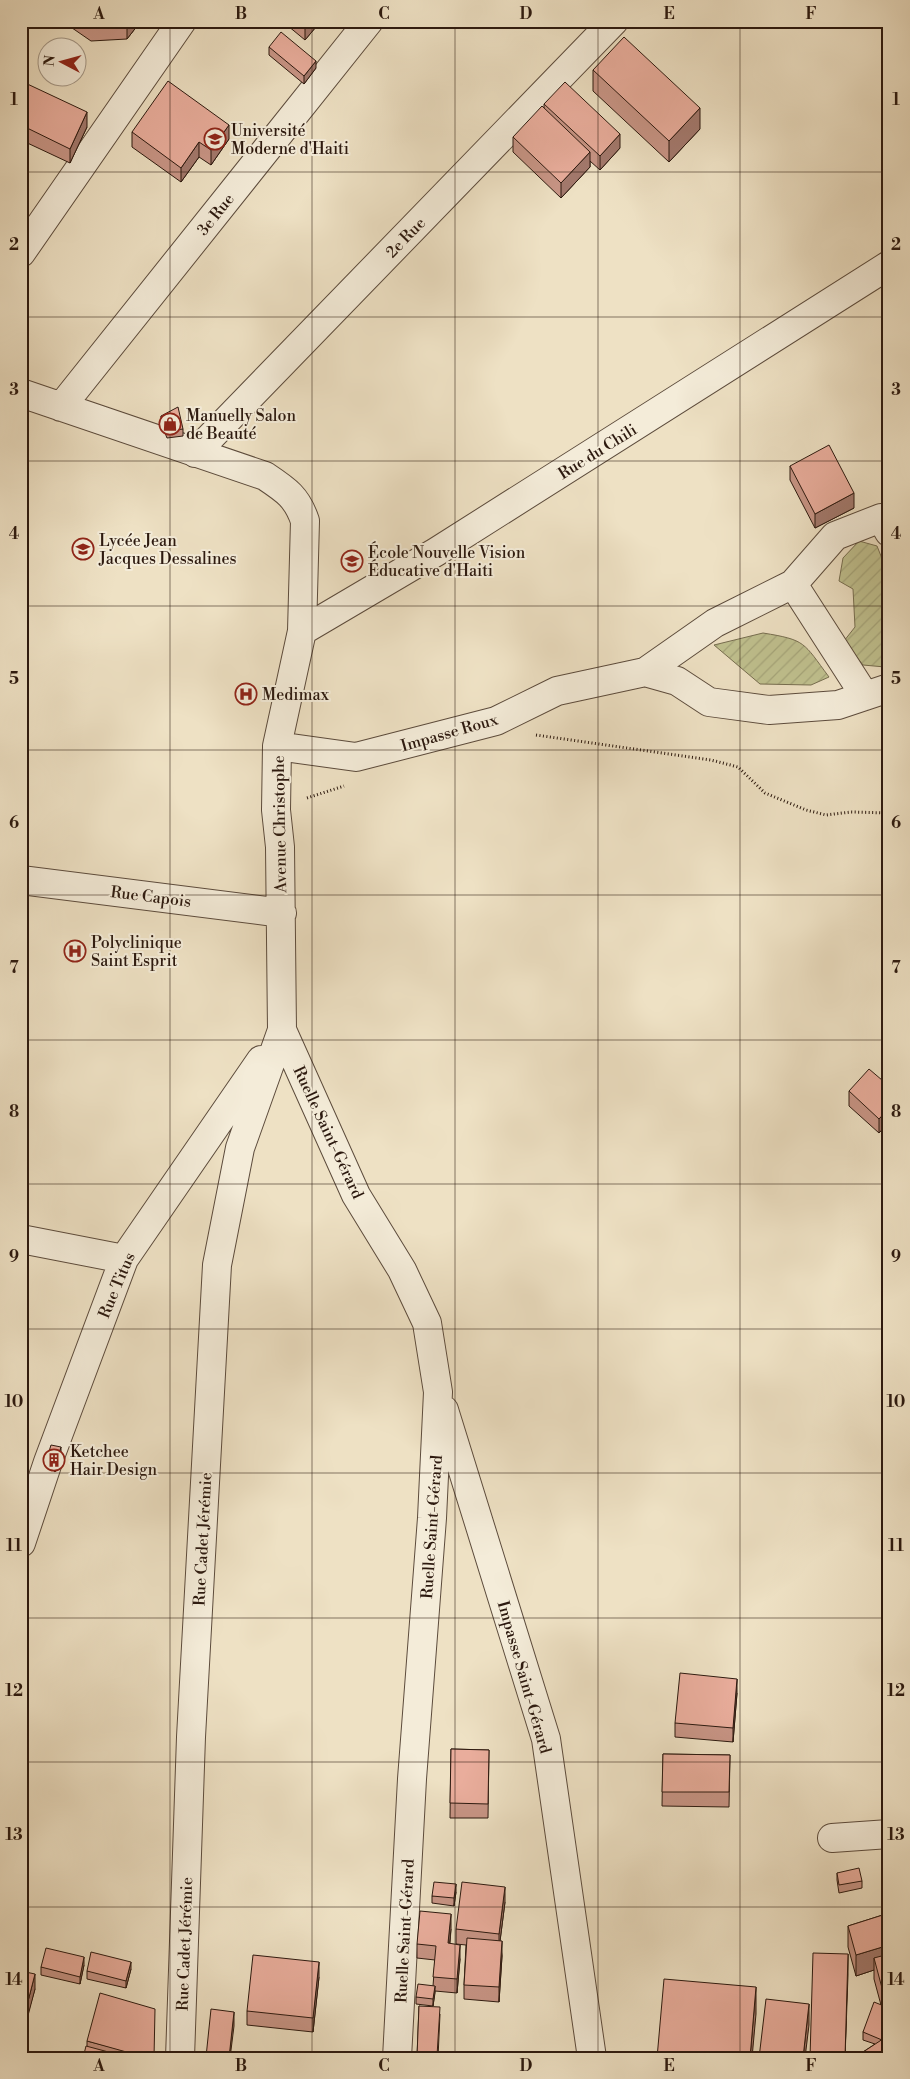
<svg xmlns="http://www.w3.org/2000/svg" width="910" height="2079" font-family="'Libre Bodoni',serif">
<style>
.garden{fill:url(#garden-furrows);stroke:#766d4f}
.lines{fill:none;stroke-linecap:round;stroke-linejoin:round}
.minor-casing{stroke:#5c4b3c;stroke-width:30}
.path{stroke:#2c190f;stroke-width:3;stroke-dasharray:1 2.5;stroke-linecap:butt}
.minor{stroke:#f4ecd9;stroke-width:28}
.wall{fill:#c89586;stroke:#2c190f}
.shaded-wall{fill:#a3796d;stroke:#2c190f}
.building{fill:#e9ad9c;stroke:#2c190f}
.grid{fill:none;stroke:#2c190f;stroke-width:1;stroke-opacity:0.55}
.labels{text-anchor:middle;stroke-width:4;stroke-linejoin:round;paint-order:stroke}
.poi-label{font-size:16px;fill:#2c190f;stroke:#f4ecd9;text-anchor:start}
.street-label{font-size:16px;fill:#2c190f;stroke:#f4ecd9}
.neatline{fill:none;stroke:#2c190f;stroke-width:2}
.grid-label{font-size:16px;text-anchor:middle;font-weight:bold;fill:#2c190f}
</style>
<defs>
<pattern id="garden-furrows" width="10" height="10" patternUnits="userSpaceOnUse" patternTransform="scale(1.25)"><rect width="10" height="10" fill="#c0c18f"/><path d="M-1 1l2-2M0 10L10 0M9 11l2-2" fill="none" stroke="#a5a57a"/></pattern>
</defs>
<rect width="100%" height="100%" fill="#eee1c4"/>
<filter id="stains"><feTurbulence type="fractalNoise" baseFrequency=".004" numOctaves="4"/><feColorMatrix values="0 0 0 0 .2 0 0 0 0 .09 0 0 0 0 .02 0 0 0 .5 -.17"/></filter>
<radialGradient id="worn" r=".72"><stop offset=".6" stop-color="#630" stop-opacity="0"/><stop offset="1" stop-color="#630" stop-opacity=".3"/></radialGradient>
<path class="garden" d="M 859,541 L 877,546 L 889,576 L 889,662 L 885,667 L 863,665 L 844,641 L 855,627 L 853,589 L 839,581 L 843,558 Z
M 763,633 C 806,640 803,642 829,677 L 811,685 L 760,684 L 714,645 Z"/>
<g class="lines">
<g class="minor-casing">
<path id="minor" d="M 21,253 L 182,21
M 21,393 L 265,476 C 286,490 297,497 305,521 L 302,631 L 277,746 L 276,810 L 280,847 L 282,1030 L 240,1148 L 217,1265 L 191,1737 L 180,2058
M 61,407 L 369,21
M 195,453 L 614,21
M 793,584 L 865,696
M 302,631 L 436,552 L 889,265
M 645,672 L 677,681 L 709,702 L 769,710 L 838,705 L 889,688
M 277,746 L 356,757 L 496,721 L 557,691 L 645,672 L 715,623 L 793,584 L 835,536 L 881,518 L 889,532
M 21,880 L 282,913
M 282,1030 L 356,1195 L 402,1270 L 427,1323 L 438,1392 L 432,1518 L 412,1779 L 397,2058
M 21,1239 L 124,1259
M 444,1410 L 546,1739 L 592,2058
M 21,1543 L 48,1462 L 124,1259 L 261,1060
M 832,1838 L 889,1834"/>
</g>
<path class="path" d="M 536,735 L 711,760 L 738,767 L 765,793 L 806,810 L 826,815 L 851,812 L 889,813
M 307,798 L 344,786
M 518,2058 L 530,2055 L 535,2058"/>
<use href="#minor" class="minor"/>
</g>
<path class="wall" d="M 62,21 L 141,21 L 127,39 L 91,41 Z
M 282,21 L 321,21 L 305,40 Z
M 269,47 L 316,68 L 304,84 L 269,55 Z
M 593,70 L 700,129 L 669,162 L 593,91 Z
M 21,81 L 87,127 L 70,163 L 21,140 Z
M 544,104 L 620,148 L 600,170 L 590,161 L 590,167 L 561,198 L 513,152 L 513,137 L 544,109 Z
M 132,132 L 229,139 L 211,165 L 199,157 L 181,182 L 132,147 Z
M 161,416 L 183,429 L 183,436 L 167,438 L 161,423 Z
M 790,466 L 854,508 L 815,528 L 790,480 Z
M 889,1086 L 889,1122 L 879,1133 L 849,1106 L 849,1091 Z
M 61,1454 L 55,1472 L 47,1465 L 47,1458 Z
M 737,1693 L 733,1742 L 675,1737 L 675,1723 Z
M 451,1749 L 489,1750 L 488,1818 L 450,1818 Z
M 663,1754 L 730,1755 L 729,1807 L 662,1806 Z
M 837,1873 L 862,1881 L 862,1888 L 839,1893 L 837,1880 Z
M 456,1892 L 454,1906 L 432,1903 L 432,1896 Z
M 505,1902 L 500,1941 L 502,1956 L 499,2002 L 464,1999 L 464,1985 L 466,1945 L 456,1944 L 456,1929 Z
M 889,1913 L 889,2007 L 888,2008 L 889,2058 L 860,2058 L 860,2054 L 875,2044 L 863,2040 L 863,2032 L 881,2005 L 874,1979 L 874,1970 L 856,1976 L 848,1947 L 848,1926 Z
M 451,1929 L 450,1943 L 460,1959 L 457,1993 L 435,1991 L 433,2006 L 416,2004 L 416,1997 L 433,1986 L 435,1960 L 417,1958 L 417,1944 Z
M 84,1965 L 80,1984 L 41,1975 L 41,1967 Z
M 131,1969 L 126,1988 L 87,1979 L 87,1971 Z
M 21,1971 L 35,1989 L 24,2027 L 24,2031 L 21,2043 Z
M 319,1977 L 313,2032 L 247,2025 L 247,2011 Z
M 419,2006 L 440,2014 L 438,2058 L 417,2058 Z
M 87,2041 L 154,2058 L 83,2058 L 87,2047 Z"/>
<path class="shaded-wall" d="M 127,21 L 141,21 L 127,39 Z
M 305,21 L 321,21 L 305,40 Z
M 316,61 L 316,68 L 304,84 L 304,76 Z
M 700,108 L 700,129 L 669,162 L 669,141 Z
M 87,112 L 87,127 L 70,163 L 70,149 Z
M 229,125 L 229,139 L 211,165 L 211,150 Z
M 620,134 L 620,148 L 600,170 L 600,156 Z
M 199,142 L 199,157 L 181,182 L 181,168 Z
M 590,152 L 590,167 L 561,198 L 561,183 Z
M 854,493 L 854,508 L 815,528 L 815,514 Z
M 889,1108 L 889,1122 L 879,1133 L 879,1119 Z
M 61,1447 L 61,1454 L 55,1472 L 55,1465 Z
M 737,1679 L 737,1693 L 733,1742 L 733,1728 Z
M 456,1884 L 456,1892 L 454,1906 L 454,1898 Z
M 505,1887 L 505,1902 L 499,1949 L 499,1934 Z
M 451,1914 L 451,1929 L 448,1958 L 448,1943 Z
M 502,1941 L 502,1956 L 499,2002 L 499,1987 Z
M 460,1945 L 460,1959 L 457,1993 L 457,1979 Z
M 889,1945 L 889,1966 L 874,1958 L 874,1970 L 856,1976 L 856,1955 Z
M 848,1954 L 848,1975 L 845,2058 Z
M 84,1957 L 84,1965 L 80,1984 L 80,1977 Z
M 131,1962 L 131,1969 L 126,1988 L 126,1981 Z
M 319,1962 L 319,1977 L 313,2032 L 313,2018 Z
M 35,1974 L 35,1989 L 25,2027 L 25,2013 Z
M 435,1986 L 435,1993 L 433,2006 L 433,1999 Z
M 756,1987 L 756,2014 L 752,2058 L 750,2058 Z
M 889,1987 L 889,2007 L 882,2009 L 882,1988 Z
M 809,2004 L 809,2025 L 805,2058 L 803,2058 Z
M 234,2012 L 234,2026 L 230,2058 L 229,2058 Z
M 24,2016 L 24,2031 L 21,2043 L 21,2028 Z"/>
<path class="building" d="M 281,32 L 316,61 L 304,76 L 269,47 Z
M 624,37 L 700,108 L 669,141 L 593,70 Z
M 21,81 L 87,112 L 70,149 L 21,125 Z
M 168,81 L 229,125 L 211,150 L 199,142 L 181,168 L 132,132 Z
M 565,82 L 620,134 L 600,156 L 544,104 Z
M 542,106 L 590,152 L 561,183 L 513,137 Z
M 178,407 L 183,429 L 167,431 L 161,416 Z
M 829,445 L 854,493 L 815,514 L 790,466 Z
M 869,1069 L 889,1086 L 889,1108 L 879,1119 L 849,1091 Z
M 51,1445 L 61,1447 L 55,1465 L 47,1458 Z
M 680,1673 L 737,1679 L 733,1728 L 675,1723 Z
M 451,1749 L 489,1750 L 488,1804 L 450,1803 Z
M 663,1754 L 730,1755 L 729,1792 L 662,1792 Z
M 859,1868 L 862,1881 L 839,1885 L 837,1873 Z
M 434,1882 L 456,1884 L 454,1898 L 432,1896 Z
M 462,1882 L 505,1887 L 499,1934 L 456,1929 Z
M 420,1911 L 451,1914 L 448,1943 L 460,1945 L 457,1979 L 433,1977 L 436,1946 L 417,1944 Z
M 889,1913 L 889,1945 L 856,1955 L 848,1926 Z
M 467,1938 L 502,1941 L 499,1987 L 464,1985 Z
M 46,1948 L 84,1957 L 80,1977 L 41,1967 Z
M 91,1952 L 131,1962 L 126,1981 L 87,1971 Z
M 813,1953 L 848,1954 L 845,2058 L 810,2058 Z
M 889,1954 L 889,1987 L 882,1988 L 874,1958 Z
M 253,1955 L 319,1962 L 313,2018 L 247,2011 Z
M 21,1971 L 35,1974 L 25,2013 L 21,2012 Z
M 664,1979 L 756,1987 L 750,2058 L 657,2058 Z
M 418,1984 L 435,1986 L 433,1999 L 416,1997 Z
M 100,1993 L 155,2009 L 154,2058 L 148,2058 L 87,2041 Z
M 766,1999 L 809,2004 L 803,2058 L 759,2058 Z
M 874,2002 L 889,2008 L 889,2029 L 886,2037 L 882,2040 L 863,2032 Z
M 419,2006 L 440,2007 L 437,2056 L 417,2056 Z
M 211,2009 L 234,2012 L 229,2058 L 206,2057 Z
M 21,2015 L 24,2016 L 21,2028 Z
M 889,2035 L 889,2058 L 862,2058 L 860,2054 Z
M 86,2046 L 131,2058 L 83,2058 Z"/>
<path class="grid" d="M 170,21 L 170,2058M 312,21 L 312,2058M 455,21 L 455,2058M 598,21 L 598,2058M 740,21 L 740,2058M 21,172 L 889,172M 21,317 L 889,317M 21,461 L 889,461M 21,606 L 889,606M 21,750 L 889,750M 21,895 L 889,895M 21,1040 L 889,1040M 21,1184 L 889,1184M 21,1329 L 889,1329M 21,1473 L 889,1473M 21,1618 L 889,1618M 21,1762 L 889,1762M 21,1907 L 889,1907"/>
<defs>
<g id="university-ring" transform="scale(1.125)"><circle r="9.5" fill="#f4ecd9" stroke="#8f2418" stroke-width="1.5"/><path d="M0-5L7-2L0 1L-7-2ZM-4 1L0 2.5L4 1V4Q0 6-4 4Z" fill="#8f2418"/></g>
<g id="shop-ring" transform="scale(1.125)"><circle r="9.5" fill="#f4ecd9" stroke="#8f2418" stroke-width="1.5"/><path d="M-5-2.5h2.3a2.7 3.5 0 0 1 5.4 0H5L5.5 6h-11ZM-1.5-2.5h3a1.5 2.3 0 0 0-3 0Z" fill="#8f2418"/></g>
<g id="school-ring" transform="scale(1.125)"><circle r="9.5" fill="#f4ecd9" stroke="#8f2418" stroke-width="1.5"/><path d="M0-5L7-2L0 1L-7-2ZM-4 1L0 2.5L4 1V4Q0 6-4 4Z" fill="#8f2418"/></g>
<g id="hospital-ring" transform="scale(1.125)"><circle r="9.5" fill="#f4ecd9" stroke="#8f2418" stroke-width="1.5"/><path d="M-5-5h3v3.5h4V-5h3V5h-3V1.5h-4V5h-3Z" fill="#8f2418"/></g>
<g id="building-ring" transform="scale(1.125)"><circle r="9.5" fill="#f4ecd9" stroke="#8f2418" stroke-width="1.5"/><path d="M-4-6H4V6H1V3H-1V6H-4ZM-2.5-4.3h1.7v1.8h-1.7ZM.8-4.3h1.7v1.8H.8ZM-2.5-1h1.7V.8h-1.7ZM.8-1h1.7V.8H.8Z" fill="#8f2418"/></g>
</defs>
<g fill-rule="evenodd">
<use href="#university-ring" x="215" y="139"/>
<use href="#shop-ring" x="170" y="424"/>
<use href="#school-ring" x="83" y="549"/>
<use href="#school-ring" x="352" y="561"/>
<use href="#hospital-ring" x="246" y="694"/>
<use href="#hospital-ring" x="75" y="951"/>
<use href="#building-ring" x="54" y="1460"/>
</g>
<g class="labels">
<g class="poi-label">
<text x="231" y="136">Université<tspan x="231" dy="18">Moderne d'Haiti</tspan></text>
<text x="186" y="421">Manuelly Salon<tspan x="186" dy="18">de Beauté</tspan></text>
<text x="99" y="546">Lycée Jean<tspan x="99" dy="18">Jacques Dessalines</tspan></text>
<text x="368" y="558">École Nouvelle Vision<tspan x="368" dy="18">Éducative d'Haiti</tspan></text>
<text x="262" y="700">Medimax</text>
<text x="91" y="948">Polyclinique<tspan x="91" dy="18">Saint Esprit</tspan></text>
<text x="70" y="1457">Ketchee<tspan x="70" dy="18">Hair Design</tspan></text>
</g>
<g class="street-label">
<text transform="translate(215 214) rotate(-51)" y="6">3e Rue</text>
<text transform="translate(405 237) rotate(-46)" y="6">2e Rue</text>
<text transform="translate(597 451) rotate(-32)" y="6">Rue du Chili</text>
<text transform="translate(449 732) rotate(-16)" y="6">Impasse Roux</text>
<text transform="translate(279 824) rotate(-91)" y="6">Avenue Christophe</text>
<text transform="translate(151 896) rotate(7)" y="6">Rue Capois</text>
<text transform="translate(329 1132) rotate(65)" y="6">Ruelle Saint-Gérard</text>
<text transform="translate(116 1285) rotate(-67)" y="6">Rue Titus</text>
<text transform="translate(431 1527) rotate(-86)" y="6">Ruelle Saint-Gérard</text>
<text transform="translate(202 1539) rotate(-87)" y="6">Rue Cadet Jérémie</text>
<text transform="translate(525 1677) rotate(74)" y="6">Impasse Saint-Gérard</text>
<text transform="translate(404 1931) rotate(-87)" y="6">Ruelle Saint-Gérard</text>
<text transform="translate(184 1944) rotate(-88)" y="6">Rue Cadet Jérémie</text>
</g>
</g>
<rect width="910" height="2079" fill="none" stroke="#eee1c4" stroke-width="55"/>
<g transform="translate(62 62) rotate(276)"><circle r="24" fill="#f4ecd9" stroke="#a49888"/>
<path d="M0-4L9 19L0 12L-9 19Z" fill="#8f2418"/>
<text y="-8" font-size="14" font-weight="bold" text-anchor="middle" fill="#2c190f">N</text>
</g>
<rect x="28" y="28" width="854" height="2024" class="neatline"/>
<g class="grid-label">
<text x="99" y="19">A</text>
<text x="241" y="19">B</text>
<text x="384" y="19">C</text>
<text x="526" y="19">D</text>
<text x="669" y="19">E</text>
<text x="811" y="19">F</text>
<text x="14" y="105">1</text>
<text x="896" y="105">1</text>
<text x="14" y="250">2</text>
<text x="896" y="250">2</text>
<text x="14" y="395">3</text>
<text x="896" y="395">3</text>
<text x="14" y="539">4</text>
<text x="896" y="539">4</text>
<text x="14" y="684">5</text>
<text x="896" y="684">5</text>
<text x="14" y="828">6</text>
<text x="896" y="828">6</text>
<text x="14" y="973">7</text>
<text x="896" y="973">7</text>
<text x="14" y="1117">8</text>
<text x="896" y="1117">8</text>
<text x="14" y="1262">9</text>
<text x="896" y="1262">9</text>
<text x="14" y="1407">10</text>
<text x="896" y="1407">10</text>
<text x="14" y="1551">11</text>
<text x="896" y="1551">11</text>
<text x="14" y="1696">12</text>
<text x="896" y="1696">12</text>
<text x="14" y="1840">13</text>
<text x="896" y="1840">13</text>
<text x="14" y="1985">14</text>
<text x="896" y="1985">14</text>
<text x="99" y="2071">A</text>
<text x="241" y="2071">B</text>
<text x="384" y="2071">C</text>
<text x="526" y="2071">D</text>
<text x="669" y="2071">E</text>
<text x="811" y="2071">F</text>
</g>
<rect width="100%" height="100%" filter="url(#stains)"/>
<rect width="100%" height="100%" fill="url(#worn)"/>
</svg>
